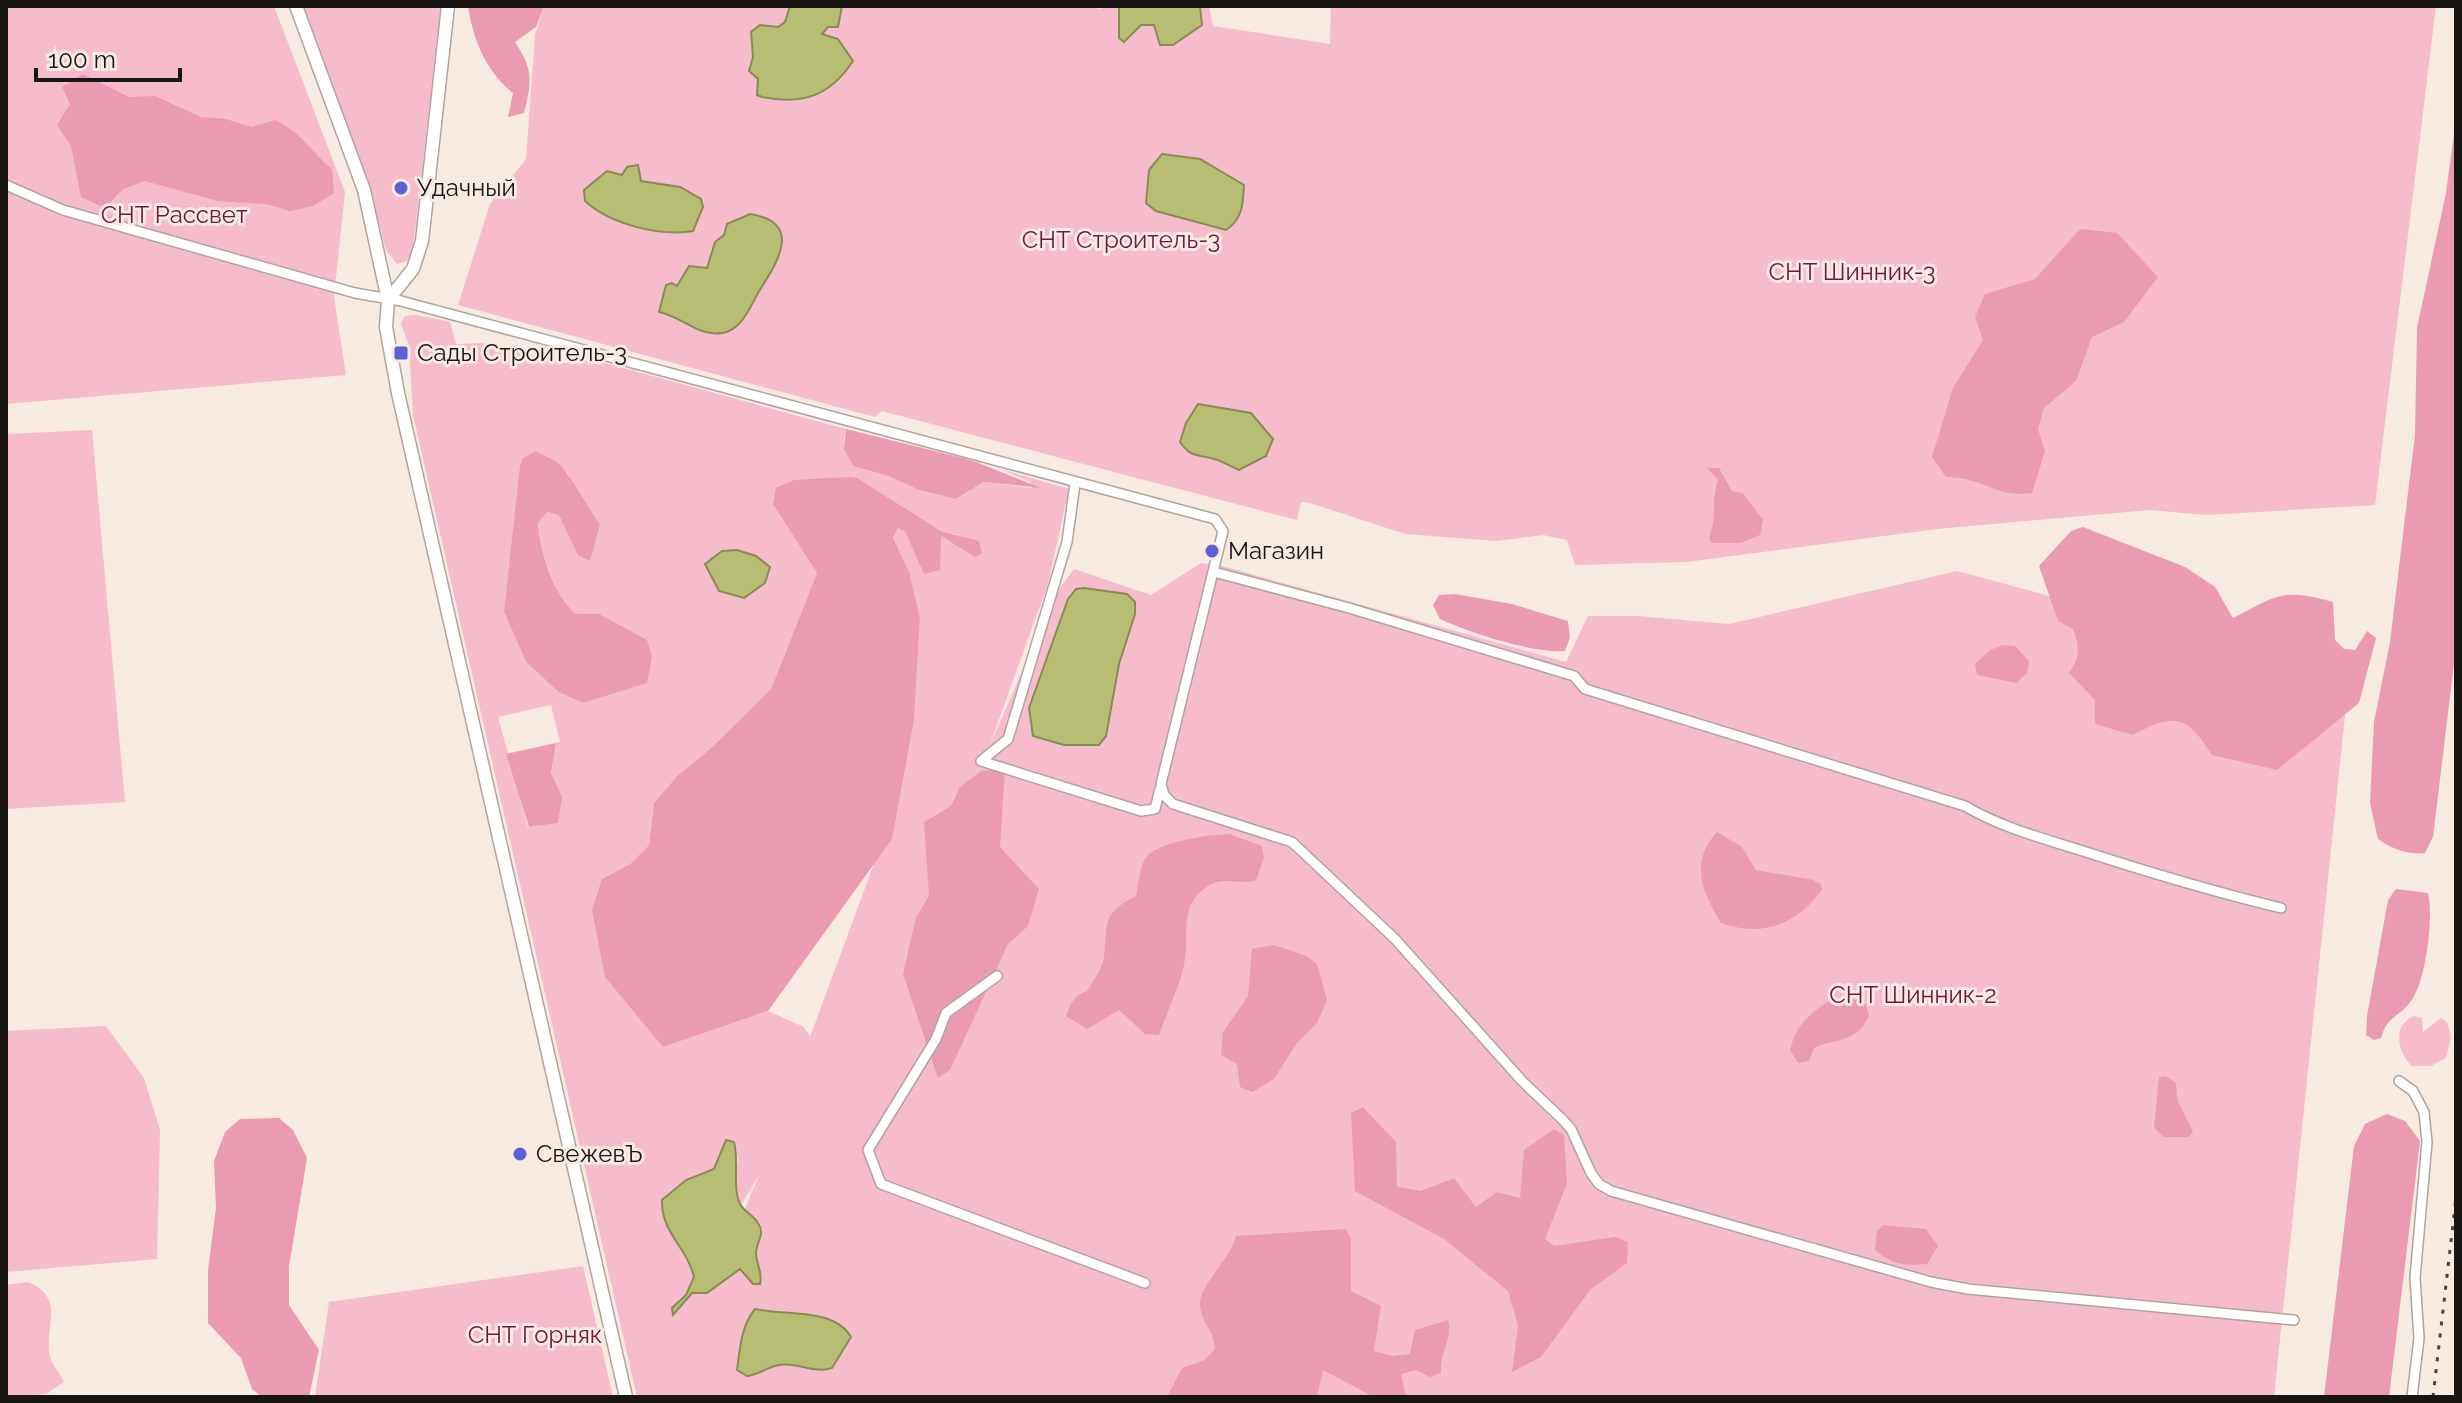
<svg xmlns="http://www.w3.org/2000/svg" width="2462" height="1403" font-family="Raleway,sans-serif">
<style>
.green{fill:#f7bccb;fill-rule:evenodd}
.forest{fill:#ea9bb1}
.water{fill:#b7bd72;stroke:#888b55;stroke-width:2}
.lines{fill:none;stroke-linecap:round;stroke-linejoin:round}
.minor-casing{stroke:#b0a49c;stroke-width:12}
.tertiary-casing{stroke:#b0a49c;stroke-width:15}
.minor{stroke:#fff;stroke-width:9}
.tertiary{stroke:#fff;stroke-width:12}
.rail{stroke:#4a443f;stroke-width:3;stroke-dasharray:4 8;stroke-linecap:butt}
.poi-dot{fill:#5d5fd7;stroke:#f6eae1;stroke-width:3}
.labels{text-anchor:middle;stroke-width:6;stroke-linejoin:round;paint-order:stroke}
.poi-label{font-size:24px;fill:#191512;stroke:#f6eae1;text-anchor:start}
.park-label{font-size:24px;fill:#72173c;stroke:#f6eae1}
</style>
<rect width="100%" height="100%" fill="#f6eae1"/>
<path class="green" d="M 6,6 L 274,6 L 345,192 L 334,297 L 346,375 L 6,404 Z
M 302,6 L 441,6 L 416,223 L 412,253 L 407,261 L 397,264 L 386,250 L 366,176 Z
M 544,6 L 1080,6 L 1101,9 L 1102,6 L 1209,6 L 1213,26 L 1330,44 L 1331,6 L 2436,6 L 2375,505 L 2206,515 L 2150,510 L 1937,529 L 1686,562 L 1575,565 L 1567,540 L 1543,535 L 1496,541 L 1405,534 L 1307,502 L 1301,502 L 1297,520 L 882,411 L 875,417 L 458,305 L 490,204 L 526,159 L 535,35 Z
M 416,315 L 450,322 L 456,344 L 485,343 L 561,363 L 572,363 L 580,356 L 846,429 L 844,440 L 853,466 L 888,476 L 919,490 L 957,499 L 984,482 L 1032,488 L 1031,482 L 1000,469 L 1069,489 L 1048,584 L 989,747 L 1057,592 L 1074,569 L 1151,595 L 1201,563 L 1222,566 L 1566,662 L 1588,616 L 1638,616 L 1729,624 L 1957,571 L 2349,677 L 2274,1397 L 637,1397 L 413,415 L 409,347 L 401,323 L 405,316 ZM 536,451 L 568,473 L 573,486 L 600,524 L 547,512 L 538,523 C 542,555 552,593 576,614 L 599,614 L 526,662 L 504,612 ZM 856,478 L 941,531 L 959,535 L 955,544 L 940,536 L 898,528 L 893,538 L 920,618 L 914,721 L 896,817 L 889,823 L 810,1037 L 804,1027 L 768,1011 L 663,1047 L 602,879 L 630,864 L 649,845 L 654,803 L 678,775 L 711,748 L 771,689 L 817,573 L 774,504 ZM 551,705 L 560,742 L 556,743 L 551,774 L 562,797 L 541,826 L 528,827 L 498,717 ZM 738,1156 L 736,1178 L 740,1207 L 760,1173 L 711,1290 L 692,1293 L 673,1315 L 672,1308 L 686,1295 L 694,1277 L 685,1252 L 686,1180 L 714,1169 L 718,1161 Z
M 92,430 L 125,802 L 6,809 L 6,434 Z
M 2414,1016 L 2422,1018 L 2423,1032 L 2441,1018 L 2447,1022 L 2451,1037 L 2446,1058 L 2431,1066 L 2412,1066 C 2397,1052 2392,1025 2414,1016 Z
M 106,1026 L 144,1078 L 160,1130 L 157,1259 L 6,1272 L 6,1031 Z
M 583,1266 L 613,1397 L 315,1397 L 329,1302 Z
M 28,1282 C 69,1299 41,1330 51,1360 C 54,1368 61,1374 64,1382 L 46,1394 L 6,1397 L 6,1285 Z"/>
<path class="forest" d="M 468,6 L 544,6 L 536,27 L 515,42 C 533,69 532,81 524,113 L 508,117 L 513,93 C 486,71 473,40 468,6 Z
M 83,74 L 129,97 L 155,96 L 201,117 L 226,119 L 251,127 L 275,120 C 303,133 309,150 332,169 L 334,193 L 313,206 L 290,211 L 266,204 L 218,201 L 145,181 L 123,189 L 105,208 L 81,197 L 71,146 L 57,125 L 70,104 L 62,87 Z
M 2456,119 L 2456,647 L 2433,837 L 2425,853 C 2407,855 2393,849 2378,839 L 2370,803 L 2374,722 L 2390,642 L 2415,435 L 2417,328 L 2446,193 Z
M 2080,229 L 2117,233 L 2158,277 L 2124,322 L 2092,337 L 2076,381 L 2044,408 L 2038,429 L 2045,451 L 2032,493 C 1996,499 1985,477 1946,477 L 1932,457 L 1953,388 L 1983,340 L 1975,317 L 1985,294 L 2035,279 Z
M 846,429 L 971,460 L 1041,488 L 984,482 L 956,499 L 919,490 L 888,476 L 853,466 L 844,449 Z
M 536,451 C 544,456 553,459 559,464 C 569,472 589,510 600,524 L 590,561 L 578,555 L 559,515 L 547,512 L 538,523 C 541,554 552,593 576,614 L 599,614 L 647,640 L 652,656 L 647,683 L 583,703 L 559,692 L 526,662 L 504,612 L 520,466 L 523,458 Z
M 1707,468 L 1719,468 L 1732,491 L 1743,493 L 1763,520 L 1760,535 L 1740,543 L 1712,543 L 1709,538 C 1717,518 1711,500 1718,480 Z
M 848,477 L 857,478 L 941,531 L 979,541 L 982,553 L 975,557 L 941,536 L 940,570 L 924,574 L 905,531 L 898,528 L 893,538 L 909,572 L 920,618 L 914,721 L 892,839 L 768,1011 L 663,1047 L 605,977 L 592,910 L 602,879 L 630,864 L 649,845 L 654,803 L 678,775 L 711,748 L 771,689 L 817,573 L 773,504 L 776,488 L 794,480 Z
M 2083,527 L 2185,567 L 2215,587 L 2233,618 C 2278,595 2282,588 2333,602 L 2335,640 L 2344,649 L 2355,650 L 2367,631 L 2376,638 L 2359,703 L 2277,770 L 2212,755 C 2187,716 2176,712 2133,735 L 2095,724 L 2095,700 L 2069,673 C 2080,657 2080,647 2073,629 L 2058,621 L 2039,566 L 2071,531 Z
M 1455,594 L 1512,604 L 1568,621 L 1570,638 L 1565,651 C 1531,653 1471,633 1440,619 L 1433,605 L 1439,595 Z
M 2003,645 L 2015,646 L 2029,661 L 2027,673 L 2016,683 L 1977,675 L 1975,664 L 1990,650 Z
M 556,743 L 551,773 L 562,797 L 558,823 L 529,827 L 506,754 Z
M 1005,769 L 1000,847 L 1039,889 L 1028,926 L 1008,944 L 950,1070 L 938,1078 L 903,974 L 916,917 L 929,896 L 924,822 L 951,806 L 960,787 L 981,771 Z
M 1717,832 L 1742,847 L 1756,870 L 1813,880 L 1821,884 L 1822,890 C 1797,924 1762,938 1721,923 C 1702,892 1689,863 1717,832 Z
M 1229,834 L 1262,846 L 1264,858 L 1256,880 C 1242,885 1226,878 1214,883 C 1175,901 1191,937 1184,965 C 1179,988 1167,1012 1159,1035 L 1145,1034 L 1119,1010 L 1087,1029 L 1066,1016 C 1071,1002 1074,996 1087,991 C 1093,981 1103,968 1104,957 C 1108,922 1101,914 1136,896 C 1139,884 1139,869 1145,859 C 1156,841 1209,835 1229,834 Z
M 2396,889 L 2428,893 C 2434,916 2426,981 2411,1001 C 2398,1019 2388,1014 2381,1038 L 2374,1040 L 2366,1035 L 2367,1016 L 2388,900 Z
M 1274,945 L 1307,956 L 1317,964 L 1327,1000 L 1317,1023 L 1297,1043 L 1274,1079 L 1252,1092 L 1240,1087 L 1237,1064 L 1221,1055 L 1223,1032 L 1248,996 L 1252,949 Z
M 1833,999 L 1853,999 L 1866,1005 L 1869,1016 C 1855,1044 1839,1037 1814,1048 L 1809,1061 L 1798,1063 L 1790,1050 C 1796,1025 1810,1012 1833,999 Z
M 2166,1076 L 2176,1083 L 2177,1100 L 2193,1131 L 2189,1137 L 2163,1137 L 2154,1127 L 2159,1077 Z
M 1363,1107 L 1396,1142 L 1397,1187 L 1421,1191 L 1454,1178 L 1476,1207 L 1497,1192 L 1520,1198 L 1524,1150 L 1554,1129 L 1564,1135 L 1567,1183 L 1545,1239 L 1554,1246 L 1615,1237 L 1628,1242 L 1627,1263 L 1590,1290 L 1541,1357 L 1512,1372 L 1518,1325 L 1508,1291 L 1444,1239 L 1355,1191 L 1351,1113 Z
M 2387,1114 L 2405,1121 L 2420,1141 L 2389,1397 L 2324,1397 L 2354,1146 L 2365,1124 Z
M 279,1118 L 293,1130 L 307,1158 L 289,1266 L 289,1305 L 319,1350 L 309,1397 L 262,1397 L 252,1389 L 241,1358 L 208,1323 L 208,1270 L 216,1208 L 214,1161 L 225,1132 L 240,1119 Z
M 1883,1225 L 1926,1229 L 1938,1246 L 1927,1264 C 1906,1266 1892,1265 1875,1250 L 1877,1231 Z
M 1345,1229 L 1351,1238 L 1351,1291 L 1381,1306 L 1374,1351 L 1392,1356 L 1410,1354 L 1415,1330 L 1448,1320 C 1453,1341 1439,1352 1441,1373 L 1430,1377 L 1416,1370 L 1401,1374 L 1406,1397 L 1374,1397 L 1323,1370 L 1317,1397 L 1167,1397 L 1182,1368 L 1205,1360 L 1215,1349 C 1215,1330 1199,1321 1200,1302 C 1202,1283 1230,1259 1236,1236 Z"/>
<path class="water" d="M 790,6 L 842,6 L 838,27 L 828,27 L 822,34 L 838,39 L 853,61 C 830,96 803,105 762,97 L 757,95 L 758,79 L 749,71 L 753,57 L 751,32 L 760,25 L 778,27 L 785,22 Z
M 1119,6 L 1200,6 L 1202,25 L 1173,45 L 1160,45 L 1154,25 L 1141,25 L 1124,42 L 1119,38 Z
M 1162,154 L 1200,159 L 1244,185 C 1243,203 1243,219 1226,230 L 1156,211 L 1146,203 L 1149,170 Z
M 638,165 L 641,181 L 680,187 L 701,199 L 703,207 L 693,231 C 660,237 610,224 585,201 L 584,190 L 607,171 L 622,175 L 627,167 Z
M 750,214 C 802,222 779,260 761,288 C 751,304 743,330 722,333 C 698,337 681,316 659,312 L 666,285 L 672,283 L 677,286 L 689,266 L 707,268 L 715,242 L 724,235 L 727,224 Z
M 1198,404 L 1251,413 L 1273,439 L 1266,456 L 1239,470 C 1231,467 1223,461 1214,459 C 1197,454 1191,458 1180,442 L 1186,423 Z
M 737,550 L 756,556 L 770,567 L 765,583 L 744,598 L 719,591 L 705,564 L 722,551 Z
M 1084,588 L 1127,594 L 1135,602 L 1135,614 L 1119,664 L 1106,736 L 1099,745 L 1064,745 L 1033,736 L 1029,708 L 1068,599 L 1076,589 Z
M 726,1140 L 734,1142 C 739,1161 733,1180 738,1199 C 741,1211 752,1213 758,1223 C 766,1234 756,1242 756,1253 C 756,1264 763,1272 760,1284 L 753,1284 L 740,1269 L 707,1293 L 692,1293 L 673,1315 L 672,1308 L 686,1295 L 694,1277 C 687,1247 661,1233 662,1200 L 686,1180 L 714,1169 Z
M 755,1309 C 784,1316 834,1307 851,1337 L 832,1368 C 815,1374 798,1362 779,1365 C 767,1367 759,1375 747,1376 L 737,1370 C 740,1348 741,1326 755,1309 Z"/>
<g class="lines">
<g class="minor-casing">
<path id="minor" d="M 6,185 L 63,210 L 355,293 L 401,301 L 1215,519 L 1223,531 L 1161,784 L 1164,795 L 1173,804 L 1292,842 L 1395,939 L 1523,1082 L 1563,1120 L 1571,1129 L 1591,1173 L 1599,1184 L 1611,1191 L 1931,1282 L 1968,1289 L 2294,1320
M 1075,484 L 1067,542 L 1008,739 L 981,761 L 1141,811 L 1155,809 L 1160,789
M 1214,572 L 1349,608 L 1574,676 L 1585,689 L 1965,806 C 2002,828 2045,839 2086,852 C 2151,873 2215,892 2281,908
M 997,976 L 946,1013 L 936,1039 L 868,1150 L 881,1184 L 1145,1283
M 2399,1081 L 2413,1091 L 2424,1112 L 2427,1142 L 2415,1278 L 2419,1338 L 2412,1397"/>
</g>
<g class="tertiary-casing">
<path id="tertiary" d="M 296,6 L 364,190 L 388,300 L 386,327 L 398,393 L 626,1397
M 388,300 L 413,269 L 422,241 L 448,6"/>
</g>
<use href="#minor" class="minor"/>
<use href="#tertiary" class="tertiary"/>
<path class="rail" d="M 2433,1397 L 2456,1198"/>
</g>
<g class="poi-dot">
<circle cx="401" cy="188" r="8"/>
<rect x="393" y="345" width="16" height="16" rx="4"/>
<circle cx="1212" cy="551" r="8"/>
<circle cx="520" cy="1154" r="8"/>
</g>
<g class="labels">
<g class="poi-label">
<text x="417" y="196">Удачный</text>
<text x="417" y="361">Сады Строитель-3</text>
<text x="1228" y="559">Магазин</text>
<text x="536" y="1162">СвежевЪ</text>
</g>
<g class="park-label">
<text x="174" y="223">СНТ Рассвет</text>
<text x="1121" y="248">СНТ Строитель-3</text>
<text x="1852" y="280">СНТ Шинник-3</text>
<text x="1913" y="1003">СНТ Шинник-2</text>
<text x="535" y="1343">СНТ Горняк</text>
</g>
</g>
<rect width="2462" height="1403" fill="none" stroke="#191512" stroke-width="16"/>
<path d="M36 68v12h144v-12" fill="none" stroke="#191512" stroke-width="4"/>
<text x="48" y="68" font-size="24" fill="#191512" stroke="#f6eae1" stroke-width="6" paint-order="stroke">100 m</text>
</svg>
